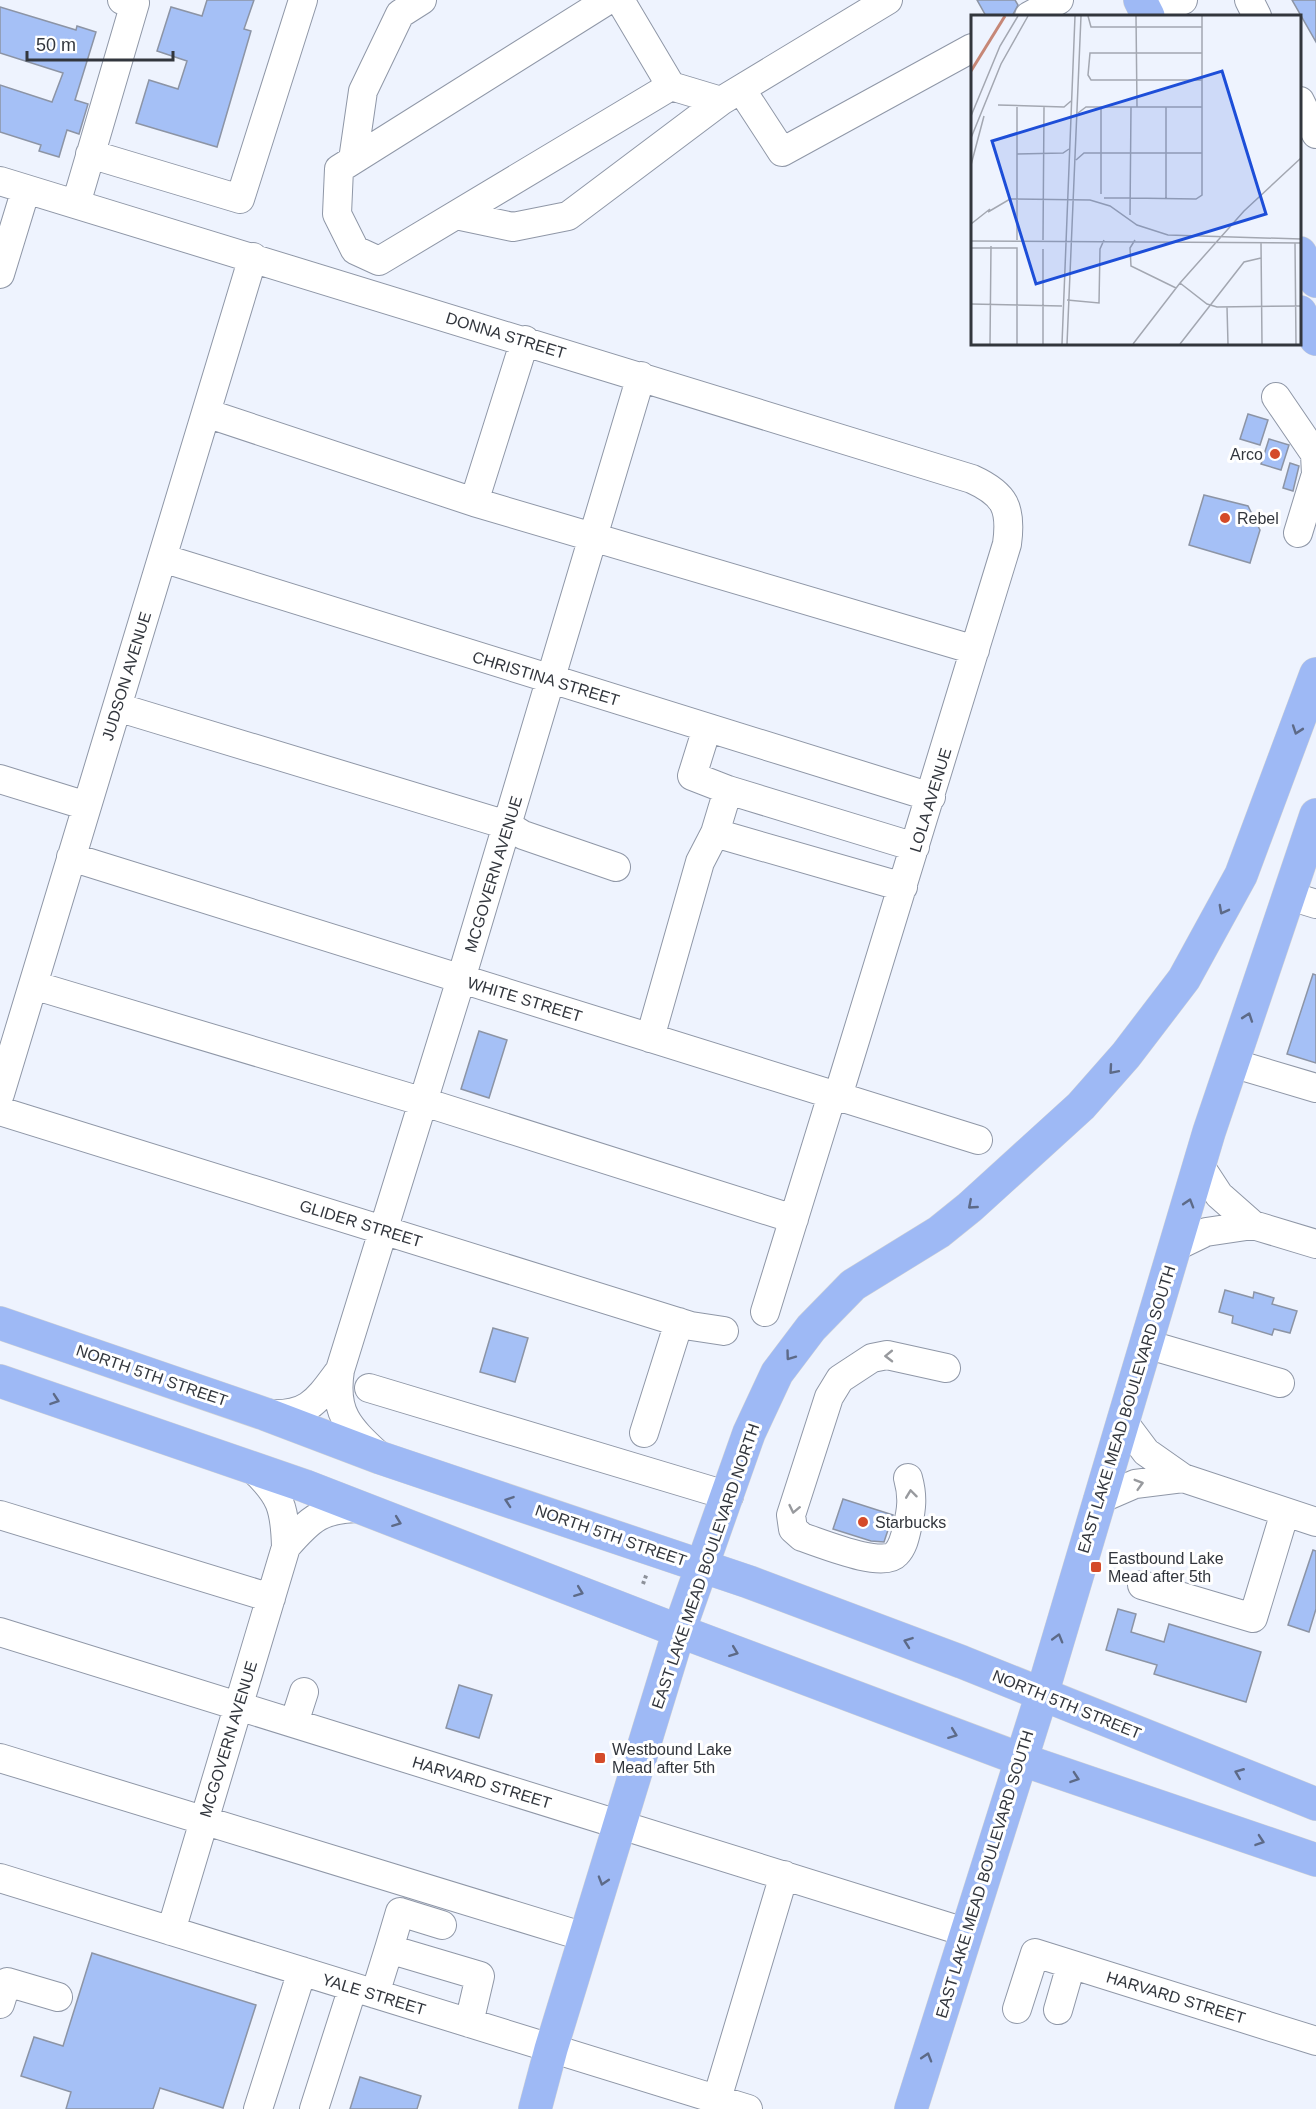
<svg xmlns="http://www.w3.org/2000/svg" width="1316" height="2109" font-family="Arial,sans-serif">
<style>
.building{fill:#a5c0f6;stroke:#8c94a5;stroke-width:1.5}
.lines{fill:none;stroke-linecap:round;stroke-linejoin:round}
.minor-casing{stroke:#8f97a7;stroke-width:30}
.major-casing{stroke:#d2d3d4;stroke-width:34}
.path{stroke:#8d919a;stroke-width:4;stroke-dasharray:3 3;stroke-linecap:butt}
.minor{stroke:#fff;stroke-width:28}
.major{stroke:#9eb9f5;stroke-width:33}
.oneway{stroke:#5d6a87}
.oneway2{stroke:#989a9e}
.poi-dot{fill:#d44a29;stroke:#fff;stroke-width:2}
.labels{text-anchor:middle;stroke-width:6;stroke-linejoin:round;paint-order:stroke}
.street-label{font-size:16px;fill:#32363d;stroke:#fff}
.poi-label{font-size:16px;fill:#32363d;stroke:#fff;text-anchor:start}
.inset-river{fill:none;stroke:#c68777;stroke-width:3}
.inset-road{fill:none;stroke:#a3a7b1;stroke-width:1.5}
.view{fill:#1d4ed8;fill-opacity:0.15;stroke:#1d4ed8;stroke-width:3}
.inset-edge{fill:none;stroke:#32363d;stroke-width:3}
</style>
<rect width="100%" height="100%" fill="#eef3fe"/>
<path class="building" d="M 207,0 L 254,0 L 244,29 L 251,31 L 217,147 L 136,123 L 149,80 L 178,89 L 187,61 L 157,51 L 171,7 L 202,16 Z
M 977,0 L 1015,0 L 1018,5 L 1012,16 L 986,16 Z
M 1292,0 L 1316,0 L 1316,42 Z
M 0,7 L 76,30 L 77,26 L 96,32 L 75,100 L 88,104 L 79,134 L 67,130 L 59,157 L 39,151 L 41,145 L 0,132 L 0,85 L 52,102 L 63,73 L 0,53 Z
M 1248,414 L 1268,420 L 1260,445 L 1240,439 Z
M 1269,439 L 1289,445 L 1281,470 L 1261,464 Z
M 1290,463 L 1299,466 L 1293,491 L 1283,488 Z
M 1204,495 L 1248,506 L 1260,530 L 1250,563 L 1189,545 Z
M 1313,974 L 1316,975 L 1316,1063 L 1287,1054 Z
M 479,1031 L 507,1040 L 489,1098 L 461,1089 Z
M 1225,1290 L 1253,1298 L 1254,1292 L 1274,1298 L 1272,1304 L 1297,1311 L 1290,1333 L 1274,1329 L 1272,1335 L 1232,1323 L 1233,1316 L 1219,1312 Z
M 493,1328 L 528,1338 L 515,1382 L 480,1372 Z
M 843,1499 L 893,1515 L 884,1542 L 871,1541 L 833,1529 Z
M 1313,1550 L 1316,1551 L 1316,1609 L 1309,1632 L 1288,1625 Z
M 1118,1609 L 1136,1614 L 1131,1632 L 1164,1642 L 1169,1624 L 1261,1652 L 1246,1702 L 1154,1674 L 1157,1665 L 1106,1650 Z
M 459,1685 L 492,1695 L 479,1738 L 446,1728 Z
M 92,1953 L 256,2005 L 223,2108 L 160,2088 L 153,2109 L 66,2109 L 71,2092 L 21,2076 L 34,2037 L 63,2046 Z
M 360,2077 L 421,2096 L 417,2109 L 350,2109 Z"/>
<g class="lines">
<g class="minor-casing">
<path id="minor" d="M 608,0 L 339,169 L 337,214 L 355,250 L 379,261 L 671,86 L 620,0
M 1249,0 L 1257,16
M 1029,16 L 1059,0
M 1148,16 L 1183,0
M 671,86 L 721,101 L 888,0
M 741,89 L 782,152 L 972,48
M 1300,101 L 1316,134
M 90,154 L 240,199 L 303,0
M 353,160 L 363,91 L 400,14 L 422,0
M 0,181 L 972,479 C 1005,494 1012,508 1007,544 L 838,1096
M 76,204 L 135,3 L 122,0
M 456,215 L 513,227 L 568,216 L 721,101
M 0,274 L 26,189
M 525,340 L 474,502 L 975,650
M 1276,397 L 1315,454 L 1316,474 L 1298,533
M 206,413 L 474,502
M 162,558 L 931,797
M 117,707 L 507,825 L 523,835 L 616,867
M 707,728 L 692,776 L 728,790
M 0,779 L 87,806
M 71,857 L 978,1140
M 903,887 L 715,833 L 728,790 L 915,847
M 1290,896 L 1316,904
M 33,985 L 424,1102 L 794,1219
M 650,1038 L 700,862 L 715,833
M 1232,1063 L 1316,1088
M 0,1094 L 253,257
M 0,1111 L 691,1326 L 724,1331
M 1200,1166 L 1219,1195 L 1253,1225 L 1316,1244
M 1175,1247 L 1206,1232 L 1253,1225
M 765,1312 L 832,1095
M 1146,1344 L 1280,1383
M 369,1388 L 729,1496
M 266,1414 C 308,1417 317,1401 340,1370
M 1122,1420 L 1146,1452 L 1183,1478 L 1316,1522
M 644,1433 L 679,1322
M 378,1455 C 349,1428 333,1413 340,1370 L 461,979 L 641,376
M 908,1478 C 913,1496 912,1509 907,1528 C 905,1537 903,1547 896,1554 C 883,1569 821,1543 802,1537 L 793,1529 L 791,1515 L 829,1397 L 840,1379 L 872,1358 L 887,1355 L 946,1368
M 1098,1500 L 1135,1484 L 1183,1478
M 0,1515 L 271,1598
M 286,1547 C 311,1518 322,1508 362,1508
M 1142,1585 L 1253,1618 L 1285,1512
M 0,1632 L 965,1932
M 294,1723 L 304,1692
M 0,1758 L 585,1937
M 0,1878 L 748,2109
M 171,1931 L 286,1547 C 285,1508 281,1495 252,1468
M 389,1949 L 400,1912 L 442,1925
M 375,1994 L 389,1949 L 480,1976 L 469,2023
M 0,2004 L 7,1982 L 58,1997
M 1017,2009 L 1035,1953 L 1316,2041
M 1058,2010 L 1071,1965
M 717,2099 L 784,1875
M 258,2109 L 302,1971
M 314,2109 L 353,1987"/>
</g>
<g class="major-casing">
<path id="major" d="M 1140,0 L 1148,16
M 1300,253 L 1316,281
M 1300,312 L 1316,339
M 0,1323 L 265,1414 L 381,1458 L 749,1582 L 962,1662 L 1316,1804
M 0,1381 L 305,1486 L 679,1631 L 1020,1759 L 1316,1860
M 535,2109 L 551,2049 L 679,1631 L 749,1433 L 777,1373 L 811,1328 L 853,1285 L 939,1232 L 970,1207 L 1081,1106 L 1126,1055 L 1184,979 L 1241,875 L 1316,674
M 911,2109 L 1042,1694 L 1209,1132 L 1316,815"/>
</g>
<path class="path" d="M 643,1584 L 647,1573"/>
<use href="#minor" class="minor"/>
<use href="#major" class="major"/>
</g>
<defs><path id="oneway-chevron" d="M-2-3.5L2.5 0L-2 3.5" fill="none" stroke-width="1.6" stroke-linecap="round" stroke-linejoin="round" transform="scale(1.5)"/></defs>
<g class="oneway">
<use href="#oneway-chevron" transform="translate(1297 730) rotate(109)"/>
<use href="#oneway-chevron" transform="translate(1223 910) rotate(118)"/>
<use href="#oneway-chevron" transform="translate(1248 1017) rotate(-71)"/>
<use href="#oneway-chevron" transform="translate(1113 1070) rotate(131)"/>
<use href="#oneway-chevron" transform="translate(1189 1203) rotate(-73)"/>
<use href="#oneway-chevron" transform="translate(972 1205) rotate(139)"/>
<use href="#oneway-chevron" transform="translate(790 1356) rotate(126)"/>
<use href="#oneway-chevron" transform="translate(55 1400) rotate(19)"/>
<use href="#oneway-chevron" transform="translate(509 1501) rotate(-161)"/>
<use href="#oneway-chevron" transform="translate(397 1522) rotate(21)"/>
<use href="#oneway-chevron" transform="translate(579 1592) rotate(21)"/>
<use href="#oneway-chevron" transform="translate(1058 1638) rotate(-74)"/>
<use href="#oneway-chevron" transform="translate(908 1642) rotate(-160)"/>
<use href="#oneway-chevron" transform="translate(734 1652) rotate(21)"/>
<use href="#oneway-chevron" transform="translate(953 1734) rotate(21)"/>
<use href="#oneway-chevron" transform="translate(1239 1773) rotate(-158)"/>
<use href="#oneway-chevron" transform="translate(1075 1778) rotate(19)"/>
<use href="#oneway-chevron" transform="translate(1260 1841) rotate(19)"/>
<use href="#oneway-chevron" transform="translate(603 1881) rotate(107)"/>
<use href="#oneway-chevron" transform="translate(927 2057) rotate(-73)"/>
</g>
<g class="oneway2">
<use href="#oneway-chevron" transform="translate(889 1356) rotate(179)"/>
<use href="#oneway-chevron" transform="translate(1139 1484) rotate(-16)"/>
<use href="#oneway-chevron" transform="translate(911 1494) rotate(-97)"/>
<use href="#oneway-chevron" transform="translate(794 1509) rotate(102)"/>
</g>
<g class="poi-dot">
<circle cx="1275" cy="454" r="6"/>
<circle cx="1225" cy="518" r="6"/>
<circle cx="863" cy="1522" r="6"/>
<rect x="1090" y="1561" width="12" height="12" rx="3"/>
<rect x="594" y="1752" width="12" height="12" rx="3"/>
</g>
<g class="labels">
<g class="street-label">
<text transform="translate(506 335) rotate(17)" y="6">DONNA STREET</text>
<text transform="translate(126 676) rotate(-73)" y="6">JUDSON AVENUE</text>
<text transform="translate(546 678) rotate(17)" y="6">CHRISTINA STREET</text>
<text transform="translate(930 800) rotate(-73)" y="6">LOLA AVENUE</text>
<text transform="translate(493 874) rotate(-73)" y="6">MCGOVERN AVENUE</text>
<text transform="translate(525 999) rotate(17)" y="6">WHITE STREET</text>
<text transform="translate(361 1223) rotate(17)" y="6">GLIDER STREET</text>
<text transform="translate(152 1375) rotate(19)" y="6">NORTH 5TH STREET</text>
<text transform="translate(1126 1409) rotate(-73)" y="6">EAST LAKE MEAD BOULEVARD SOUTH</text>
<text transform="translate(611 1535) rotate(19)" y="6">NORTH 5TH STREET</text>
<text transform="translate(705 1566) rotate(-71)" y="6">EAST LAKE MEAD BOULEVARD NORTH</text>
<text transform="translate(1067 1704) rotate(22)" y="6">NORTH 5TH STREET</text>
<text transform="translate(228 1739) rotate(-73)" y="6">MCGOVERN AVENUE</text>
<text transform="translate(482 1782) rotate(17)" y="6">HARVARD STREET</text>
<text transform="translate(984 1874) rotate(-73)" y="6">EAST LAKE MEAD BOULEVARD SOUTH</text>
<text transform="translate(374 1994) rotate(17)" y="6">YALE STREET</text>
<text transform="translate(1176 1997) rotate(17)" y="6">HARVARD STREET</text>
</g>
<g class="poi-label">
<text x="1263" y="460" text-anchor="end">Arco</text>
<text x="1237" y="524">Rebel</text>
<text x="875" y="1528">Starbucks</text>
<text x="1108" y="1564">Eastbound Lake<tspan x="1108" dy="18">Mead after 5th</tspan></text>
<text x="612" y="1755">Westbound Lake<tspan x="612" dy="18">Mead after 5th</tspan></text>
</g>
</g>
<g transform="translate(971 15)">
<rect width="330" height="330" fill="#eef3fe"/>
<path class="inset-river" d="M 0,56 L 34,1"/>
<path class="inset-road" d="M 117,1 L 120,12 L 231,12M 165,1 L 166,92M 231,38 L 119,38 L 117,60 L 120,65 L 231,65M 27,90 L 93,92 L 100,86M 130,92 L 130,179M 107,98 L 115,92 L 231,92M 0,101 L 29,31 L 47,1M 0,123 L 30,49 L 57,1M 46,139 L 92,138 L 98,134M 105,145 L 113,138 L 231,138M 0,150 L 13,101M 133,183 L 159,183M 159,183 L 225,184 L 231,180 L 231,1M 195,184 L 195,92M 17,197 L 39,184 L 119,185 L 139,191 L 166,210 L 197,220 L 330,224M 159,200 L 160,92M 0,209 L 19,194M 46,225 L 46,92M 72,225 L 73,92M 164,225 L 159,233 L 160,251 L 205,273M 1,226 L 330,228M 290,228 L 291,329M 324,228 L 325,329M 0,233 L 46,233 L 46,329M 209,268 L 236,289 L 246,292 L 330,291M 96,285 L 128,288 L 129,234 L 133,225M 0,289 L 91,291M 256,292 L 257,329M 19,329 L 20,231M 72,329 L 72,234M 91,329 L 104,1M 96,329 L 110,1M 162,329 L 209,268 L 273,196 L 330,143M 209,329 L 273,247 L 290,243"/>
<path class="view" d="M 251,56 L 295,199 L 65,269 L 21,126 Z"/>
<rect width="330" height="330" class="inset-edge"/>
</g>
<path d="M27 51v9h146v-9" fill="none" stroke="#32363d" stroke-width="3"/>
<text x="36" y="51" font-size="18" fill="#32363d" stroke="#ffffff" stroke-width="4.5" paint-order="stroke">50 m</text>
</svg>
